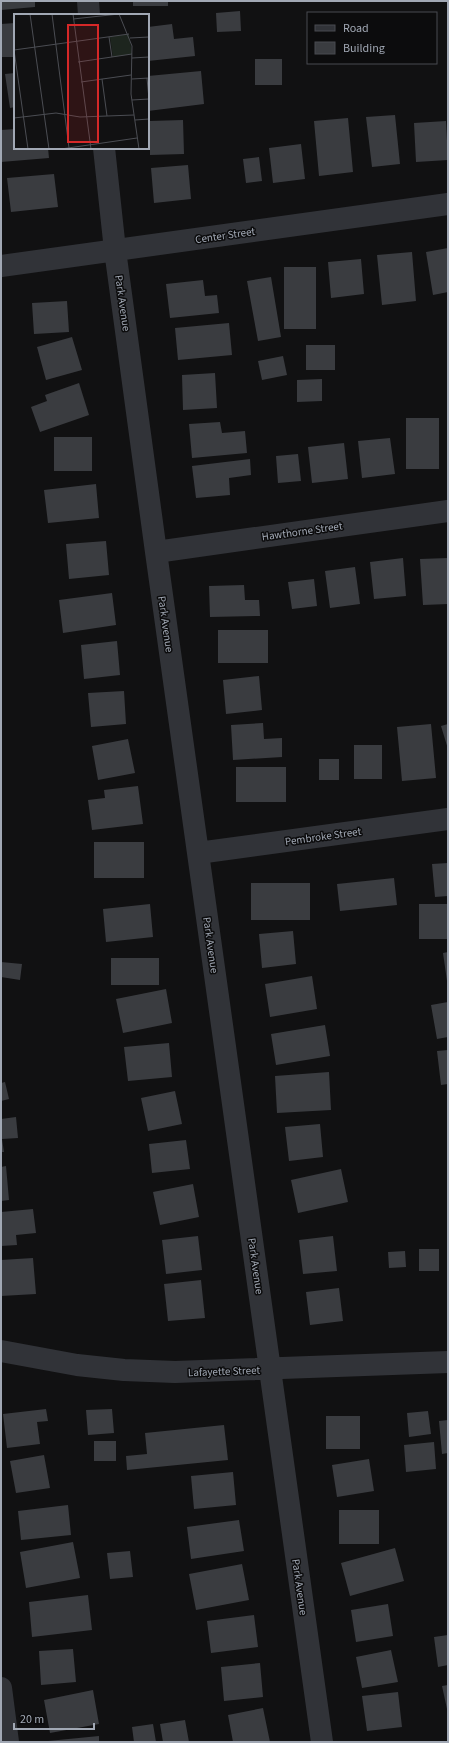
<svg xmlns="http://www.w3.org/2000/svg" width="449" height="1743" font-family="'Source Sans 3',sans-serif">
<style>
.building{fill:#3a3c40}
.lines{fill:none;stroke-linecap:round;stroke-linejoin:round}
.street{stroke:#313338;stroke-width:22}
.labels{text-anchor:middle;stroke-width:3;stroke-linejoin:round;paint-order:stroke}
.street-label{font-size:11px;fill:#a1a8b4;stroke:#0c0c0d}
.inset-road{fill:none;stroke:#4b4d53;stroke-width:1}
.view{fill:#d62828;fill-opacity:0.15;stroke:#d62828;stroke-width:2}
.inset-edge{fill:none;stroke:#a1a8b4;stroke-width:2}
</style>
<rect width="100%" height="100%" fill="#111112"/>
<path class="building" d="M 1,1 L 35,1 L 35,7 L 1,10 Z
M 133,1 L 168,1 L 168,6 L 133,6 Z
M 240,11 L 241,31 L 217,32 L 216,13 Z
M 15,23 L 15,57 L 1,57 L 1,24 Z
M 172,24 L 174,39 L 193,37 L 195,56 L 148,61 L 148,27 Z
M 255,59 L 282,59 L 282,85 L 255,85 Z
M 201,71 L 204,104 L 148,111 L 148,76 Z
M 15,73 L 15,107 L 10,108 L 5,74 Z
M 395,115 L 400,164 L 372,167 L 366,117 Z
M 348,118 L 353,172 L 319,176 L 314,121 Z
M 183,120 L 184,154 L 150,155 L 150,121 Z
M 446,121 L 448,160 L 416,162 L 414,123 Z
M 15,129 L 15,148 L 48,148 L 49,158 L 1,162 L 1,130 Z
M 301,144 L 305,179 L 273,183 L 269,148 Z
M 259,157 L 262,181 L 246,183 L 243,159 Z
M 188,165 L 191,199 L 154,203 L 151,168 Z
M 54,174 L 58,207 L 11,212 L 7,178 Z
M 448,248 L 448,292 L 433,295 L 426,252 Z
M 412,252 L 416,301 L 382,305 L 377,255 Z
M 361,259 L 364,294 L 331,298 L 328,262 Z
M 284,267 L 316,267 L 316,329 L 284,329 Z
M 271,277 L 281,337 L 258,341 L 247,281 Z
M 203,280 L 205,296 L 217,295 L 219,313 L 170,318 L 166,284 Z
M 67,301 L 69,332 L 34,334 L 32,303 Z
M 229,323 L 232,355 L 178,360 L 175,328 Z
M 72,337 L 82,370 L 46,380 L 37,347 Z
M 306,345 L 335,345 L 335,370 L 306,370 Z
M 283,356 L 287,375 L 262,380 L 258,361 Z
M 215,373 L 217,408 L 183,410 L 182,375 Z
M 322,379 L 322,401 L 297,402 L 297,380 Z
M 79,383 L 89,415 L 40,432 L 31,407 L 47,401 L 45,395 Z
M 406,418 L 439,418 L 439,469 L 406,469 Z
M 220,422 L 222,433 L 245,431 L 247,453 L 192,458 L 189,424 Z
M 54,437 L 92,437 L 92,471 L 54,471 Z
M 390,438 L 395,474 L 362,478 L 358,441 Z
M 344,443 L 348,479 L 312,483 L 308,447 Z
M 298,454 L 301,481 L 278,483 L 276,456 Z
M 250,459 L 251,475 L 229,478 L 230,495 L 196,498 L 192,466 Z
M 96,484 L 99,518 L 48,523 L 44,490 Z
M 106,541 L 109,575 L 69,579 L 66,544 Z
M 403,558 L 406,596 L 374,599 L 370,562 Z
M 448,558 L 448,604 L 423,605 L 420,559 Z
M 355,567 L 360,604 L 330,608 L 325,571 Z
M 314,579 L 317,606 L 292,609 L 288,582 Z
M 244,585 L 245,600 L 259,600 L 260,616 L 210,617 L 209,586 Z
M 112,593 L 116,625 L 63,633 L 59,600 Z
M 218,630 L 268,630 L 268,663 L 218,663 Z
M 117,641 L 120,675 L 84,679 L 81,645 Z
M 259,676 L 262,710 L 226,714 L 223,680 Z
M 124,691 L 126,724 L 91,727 L 88,693 Z
M 263,723 L 264,739 L 282,738 L 282,757 L 233,760 L 231,725 Z
M 431,724 L 436,778 L 402,781 L 397,727 Z
M 448,724 L 448,749 L 441,726 Z
M 128,739 L 135,773 L 98,780 L 92,746 Z
M 354,745 L 382,745 L 382,779 L 354,779 Z
M 319,759 L 339,759 L 339,780 L 319,780 Z
M 236,767 L 286,767 L 286,802 L 236,802 Z
M 138,786 L 143,824 L 92,830 L 88,800 L 105,798 L 104,790 Z
M 94,842 L 144,842 L 144,878 L 94,878 Z
M 448,863 L 448,896 L 435,897 L 432,864 Z
M 394,878 L 397,905 L 340,911 L 337,884 Z
M 251,883 L 310,883 L 310,920 L 251,920 Z
M 150,904 L 153,937 L 106,942 L 103,909 Z
M 419,904 L 448,904 L 448,939 L 419,939 Z
M 293,931 L 296,964 L 262,968 L 259,934 Z
M 448,952 L 448,981 L 447,981 L 443,953 Z
M 111,958 L 159,958 L 159,985 L 111,985 Z
M 1,962 L 22,964 L 20,980 L 1,977 Z
M 312,976 L 317,1009 L 270,1017 L 265,984 Z
M 166,989 L 172,1023 L 123,1033 L 116,999 Z
M 448,1002 L 448,1037 L 437,1039 L 431,1005 Z
M 325,1025 L 330,1056 L 276,1065 L 271,1034 Z
M 169,1043 L 172,1077 L 128,1081 L 124,1047 Z
M 448,1050 L 448,1084 L 441,1085 L 437,1051 Z
M 329,1072 L 331,1110 L 277,1113 L 275,1076 Z
M 5,1082 L 9,1099 L 1,1101 L 1,1083 Z
M 175,1091 L 182,1124 L 148,1131 L 141,1098 Z
M 16,1117 L 18,1138 L 2,1139 L 4,1152 L 1,1152 L 1,1119 Z
M 320,1124 L 323,1157 L 289,1161 L 285,1127 Z
M 186,1140 L 190,1169 L 152,1173 L 149,1144 Z
M 6,1166 L 9,1200 L 1,1201 L 1,1167 Z
M 341,1169 L 348,1202 L 298,1213 L 291,1180 Z
M 193,1184 L 199,1217 L 160,1225 L 153,1192 Z
M 33,1209 L 36,1233 L 16,1235 L 17,1245 L 1,1246 L 1,1212 Z
M 198,1236 L 202,1270 L 166,1274 L 162,1240 Z
M 333,1236 L 337,1271 L 303,1274 L 299,1240 Z
M 419,1249 L 439,1249 L 439,1271 L 419,1271 Z
M 405,1251 L 406,1267 L 389,1268 L 388,1252 Z
M 33,1258 L 36,1294 L 1,1296 L 1,1260 Z
M 201,1280 L 205,1318 L 168,1321 L 164,1284 Z
M 339,1288 L 343,1321 L 310,1325 L 306,1292 Z
M 46,1409 L 48,1421 L 37,1422 L 40,1444 L 7,1448 L 3,1414 Z
M 112,1409 L 114,1433 L 88,1435 L 86,1410 Z
M 428,1411 L 431,1434 L 409,1437 L 407,1413 Z
M 326,1416 L 360,1416 L 360,1449 L 326,1449 Z
M 448,1420 L 448,1453 L 442,1454 L 439,1421 Z
M 224,1425 L 228,1460 L 127,1470 L 126,1456 L 147,1454 L 145,1433 Z
M 94,1441 L 116,1441 L 116,1461 L 94,1461 Z
M 434,1442 L 436,1469 L 406,1472 L 404,1445 Z
M 44,1455 L 50,1488 L 16,1493 L 10,1461 Z
M 369,1459 L 374,1491 L 337,1497 L 332,1465 Z
M 233,1472 L 236,1505 L 194,1509 L 191,1476 Z
M 68,1505 L 71,1535 L 21,1540 L 18,1511 Z
M 339,1510 L 379,1510 L 379,1544 L 339,1544 Z
M 239,1520 L 244,1551 L 191,1559 L 187,1527 Z
M 73,1542 L 80,1578 L 26,1588 L 20,1552 Z
M 395,1548 L 404,1581 L 350,1596 L 341,1563 Z
M 130,1551 L 133,1577 L 110,1579 L 107,1553 Z
M 242,1564 L 249,1600 L 196,1610 L 189,1574 Z
M 88,1595 L 92,1630 L 32,1637 L 29,1602 Z
M 388,1604 L 393,1636 L 356,1642 L 351,1610 Z
M 254,1615 L 258,1647 L 211,1653 L 207,1621 Z
M 448,1635 L 448,1665 L 438,1667 L 434,1637 Z
M 73,1649 L 76,1682 L 41,1685 L 39,1651 Z
M 391,1650 L 398,1682 L 362,1688 L 356,1657 Z
M 260,1663 L 263,1697 L 224,1701 L 221,1667 Z
M 448,1685 L 448,1709 L 447,1709 L 442,1686 Z
M 93,1690 L 99,1724 L 50,1733 L 44,1700 Z
M 398,1692 L 402,1727 L 367,1731 L 362,1696 Z
M 263,1708 L 270,1742 L 233,1742 L 228,1715 Z
M 185,1720 L 189,1742 L 163,1742 L 160,1724 Z
M 153,1724 L 156,1742 L 134,1742 L 132,1727 Z
M 99,1736 L 99,1742 L 48,1742 L 48,1741 Z"/>
<g class="lines">
<path class="street" d="M 88,1 L 89,15
M 104,148 L 115,250 L 156,552 L 322,1742
M 1,266 L 448,204
M 156,552 L 448,511
M 198,853 L 448,819
M 1,1351 L 77,1365 L 124,1370 L 175,1372 L 448,1362
M 1,1688 L 8,1742"/>
</g>
<g class="labels">
<g class="street-label">
<text transform="translate(225 235) rotate(-8)" y="4">Center Street</text>
<text transform="translate(123 303) rotate(82)" y="4">Park Avenue</text>
<text transform="translate(302 531) rotate(-8)" y="4">Hawthorne Street</text>
<text transform="translate(166 624) rotate(82)" y="4">Park Avenue</text>
<text transform="translate(323 836) rotate(-8)" y="4">Pembroke Street</text>
<text transform="translate(211 945) rotate(82)" y="4">Park Avenue</text>
<text transform="translate(256 1266) rotate(82)" y="4">Park Avenue</text>
<text transform="translate(224 1371) rotate(-2)" y="4">Lafayette Street</text>
<text transform="translate(300 1587) rotate(82)" y="4">Park Avenue</text>
</g>
</g>
<g transform="translate(14 14)">
<rect width="135" height="135" fill="#111112"/>
<path d="M 115,20 L 118,40 L 99,43 L 96,23 Z" fill="#1d251e"/>
<path class="inset-road" d="M 16,0 L 35,135M 38,0 L 55,134M 59,0 L 77,135M 105,0 L 118,32 L 117,80 L 125,135M 59,5 L 105,0M 95,23 L 98,43M 116,24 L 135,23M 0,36 L 115,20M 0,36 L 14,135M 118,44 L 135,43M 64,48 L 118,40M 133,64 L 135,85M 88,65 L 93,102M 118,65 L 135,64M 67,68 L 117,61M 118,86 L 135,85M 0,104 L 42,99 L 66,103 L 120,101M 121,106 L 135,105M 47,135 L 123,124"/>
<path class="view" d="M 54,11 L 84,11 L 84,128 L 54,128 Z"/>
<rect width="135" height="135" class="inset-edge"/>
</g>
<rect width="449" height="1743" fill="none" stroke="#a1a8b4" stroke-width="4"/>
<rect x="307" y="12" width="130" height="52" fill="#0c0c0d" stroke="#484a50"/>
<rect x="315" y="25" width="20" height="6" fill="#313338" stroke="#484a50"/>
<text x="343" y="32" font-size="12" fill="#a1a8b4">Road</text>
<rect x="315" y="42" width="20" height="12" fill="#3a3c40" stroke="#484a50"/>
<text x="343" y="52" font-size="12" fill="#a1a8b4">Building</text>
<path d="M14 1723v6h80v-6" fill="none" stroke="#a1a8b4" stroke-width="2"/>
<text x="20" y="1723" font-size="12" fill="#a1a8b4" stroke="#0c0c0d" stroke-width="3" paint-order="stroke">20 m</text>
</svg>
